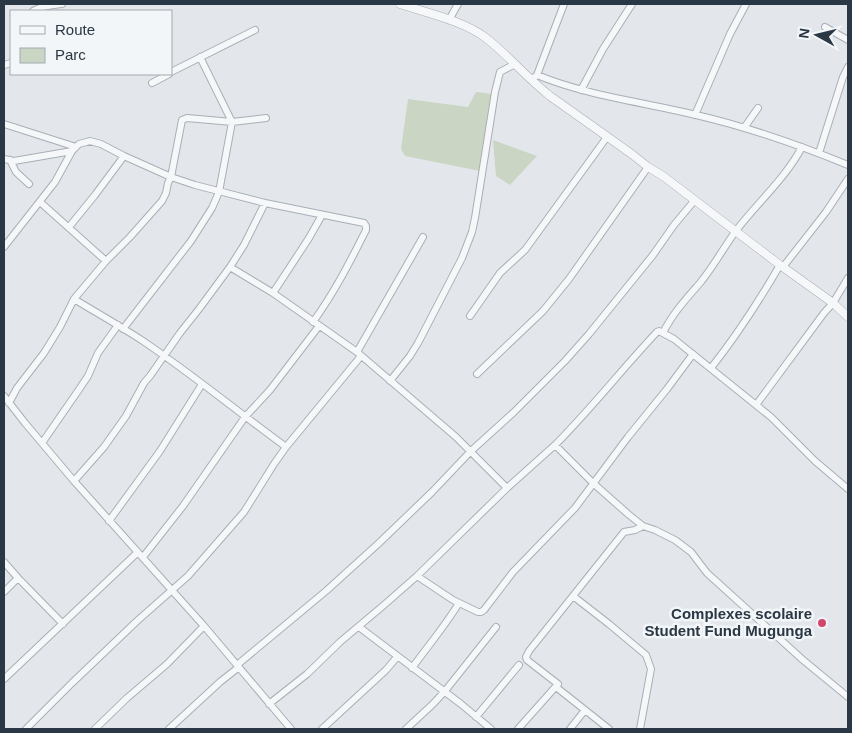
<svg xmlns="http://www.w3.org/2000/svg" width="852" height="733" font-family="Arial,sans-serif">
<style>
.green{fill:#cad5c4}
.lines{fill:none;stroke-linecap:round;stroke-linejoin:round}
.minor-casing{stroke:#a8afb6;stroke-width:8}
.tertiary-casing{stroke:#a8afb6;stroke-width:9}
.minor{stroke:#f6f7f9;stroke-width:6}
.tertiary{stroke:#f6f7f9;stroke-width:8}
.poi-dot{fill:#d2466e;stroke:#f3f6f8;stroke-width:2}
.labels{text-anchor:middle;stroke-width:5;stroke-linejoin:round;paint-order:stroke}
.poi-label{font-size:15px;font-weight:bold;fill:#2a3744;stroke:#f3f6f8;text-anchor:end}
</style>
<rect width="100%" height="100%" fill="#e3e7eb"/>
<path class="green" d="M 476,92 L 492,94 L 480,171 L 405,156 L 401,149 L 408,99 L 468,107 Z
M 493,140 L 537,156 L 510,185 L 496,176 Z"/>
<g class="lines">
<g class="minor-casing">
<path id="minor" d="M 33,11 C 41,6 52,5 62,4
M 449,20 L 458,4
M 825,27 L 848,40
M 4,65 L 11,63
M 171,72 L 255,30
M 537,75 L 564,4
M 531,80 L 537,75 C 588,96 643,102 696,115 C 748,127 799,145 848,165
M 152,83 L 169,74
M 581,90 L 603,49 L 632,4
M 695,115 L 730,34 L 746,4
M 4,124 L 76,147
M 744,128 L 758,108
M 819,153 L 843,77 L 848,67
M 4,159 L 14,161 L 72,151
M 10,160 L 16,172 L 29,184
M 40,202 L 106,261
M 69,227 L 95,195 L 124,156
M 4,247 L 55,182 L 72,151 L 79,144 L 90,141 L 101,144 L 124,156 L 171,177 L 195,185 L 265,203 L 364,223 L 366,226 L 366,230 C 350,262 334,293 313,322
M 230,267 L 273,293 L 357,352 L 456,437 L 507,488
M 783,267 L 826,212 L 848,179
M 273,293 L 309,238 L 322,215
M 74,299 C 97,313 120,326 143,341 C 192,374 238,412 286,447
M 470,316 L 500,273 L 525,250 L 607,137
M 123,329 L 191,241 L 212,208 L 219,192 L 232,122 L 200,57
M 663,333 C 672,314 687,298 700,283 C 713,267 723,249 735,232 C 757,203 785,179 802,147
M 357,352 L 423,237
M 711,368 C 737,335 759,301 780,265
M 477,374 L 543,311 L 569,279 L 648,167
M 390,381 L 410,356 L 418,343 L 462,258 L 472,232 L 475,218 L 495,92 L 500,72 L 515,64
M 4,396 L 25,423 L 74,481 L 204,626 L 291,729
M 9,403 L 17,388 L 44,353 L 60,327 L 74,299 L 106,261 L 130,237 L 162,201 L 166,193 L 168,183 L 171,177 L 182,120 L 187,118 L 232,122 L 266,118
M 756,405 L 824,313 L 833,303 L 848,278
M 42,443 L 80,388 L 88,376 L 98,353 L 118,325
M 555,445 C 591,409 622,369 657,332 L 659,331 L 674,339 L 771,417 L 815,461 L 848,489
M 74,481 L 104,447 L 126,416 L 144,383 L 150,376 L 180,333 L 199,309 L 230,267 L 244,245 L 265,203
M 109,521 L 160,451 L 202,384
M 143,557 L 183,506 L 245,417 L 270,390 L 319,326
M 4,562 L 18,578 L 63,624
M 417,576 L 453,600 L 478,612 L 481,612 L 484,610 L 513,572 L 575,508 L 628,437 L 667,389 L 693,354
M 4,592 L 18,578
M 573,596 L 609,624 L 646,655 L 651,669 L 640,729
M 359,627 L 461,704 L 491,729
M 237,665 L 326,591 L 379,543 L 432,492 L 471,451 L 514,412 L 565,361 L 589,334 L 653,255 L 674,225 L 694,201
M 412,668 C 428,646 445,626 459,603
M 4,679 L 138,552
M 556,687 L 609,729
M 269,704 L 307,674 L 340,642 L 384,605 L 417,576 L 507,488 L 555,445 L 593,483 L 628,514 L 643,526 L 655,530 L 675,540 L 691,552 L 707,573 L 803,660 L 848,697
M 476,717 L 519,665
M 26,729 L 72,683 L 137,621 L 188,576 L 244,512 L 274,464 L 286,447 L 361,356
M 95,729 L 127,698 L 167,664 L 204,626
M 169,729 L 220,682 L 239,667
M 322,729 L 386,670 L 397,657
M 406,729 L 433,704 L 445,691 L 496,627
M 518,729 L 558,684 L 527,660 L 526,657 L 529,651 L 624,532 L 635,530 L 643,526
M 570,729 L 585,710"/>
</g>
<g class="tertiary-casing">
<path id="tertiary" d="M 400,4 C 427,13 464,21 486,38 C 509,56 527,78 550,96 L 633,155 L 648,167 L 663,176 L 780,265 L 833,303 L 848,317"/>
</g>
<use href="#minor" class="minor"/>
<use href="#tertiary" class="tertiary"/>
</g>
<circle class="poi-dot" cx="822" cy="623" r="5"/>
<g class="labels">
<g class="poi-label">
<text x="812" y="619">Complexes scolaire<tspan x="812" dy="17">Student Fund Mugunga</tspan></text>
</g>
</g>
<rect width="852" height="733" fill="none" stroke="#2a3744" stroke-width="10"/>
<rect x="10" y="10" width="162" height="65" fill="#f3f6f8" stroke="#a3aab0"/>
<rect x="20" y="26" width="25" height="8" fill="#f6f7f9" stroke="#a3aab0"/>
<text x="55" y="35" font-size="15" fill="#2a3744">Route</text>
<rect x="20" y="48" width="25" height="15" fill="#cad5c4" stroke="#a3aab0"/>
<text x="55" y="60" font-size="15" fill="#2a3744">Parc</text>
<g transform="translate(817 35) rotate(278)" stroke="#f3f6f8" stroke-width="4" paint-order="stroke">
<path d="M0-4L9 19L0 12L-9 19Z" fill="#2a3744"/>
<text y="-8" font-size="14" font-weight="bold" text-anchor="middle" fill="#2a3744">N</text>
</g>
</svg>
